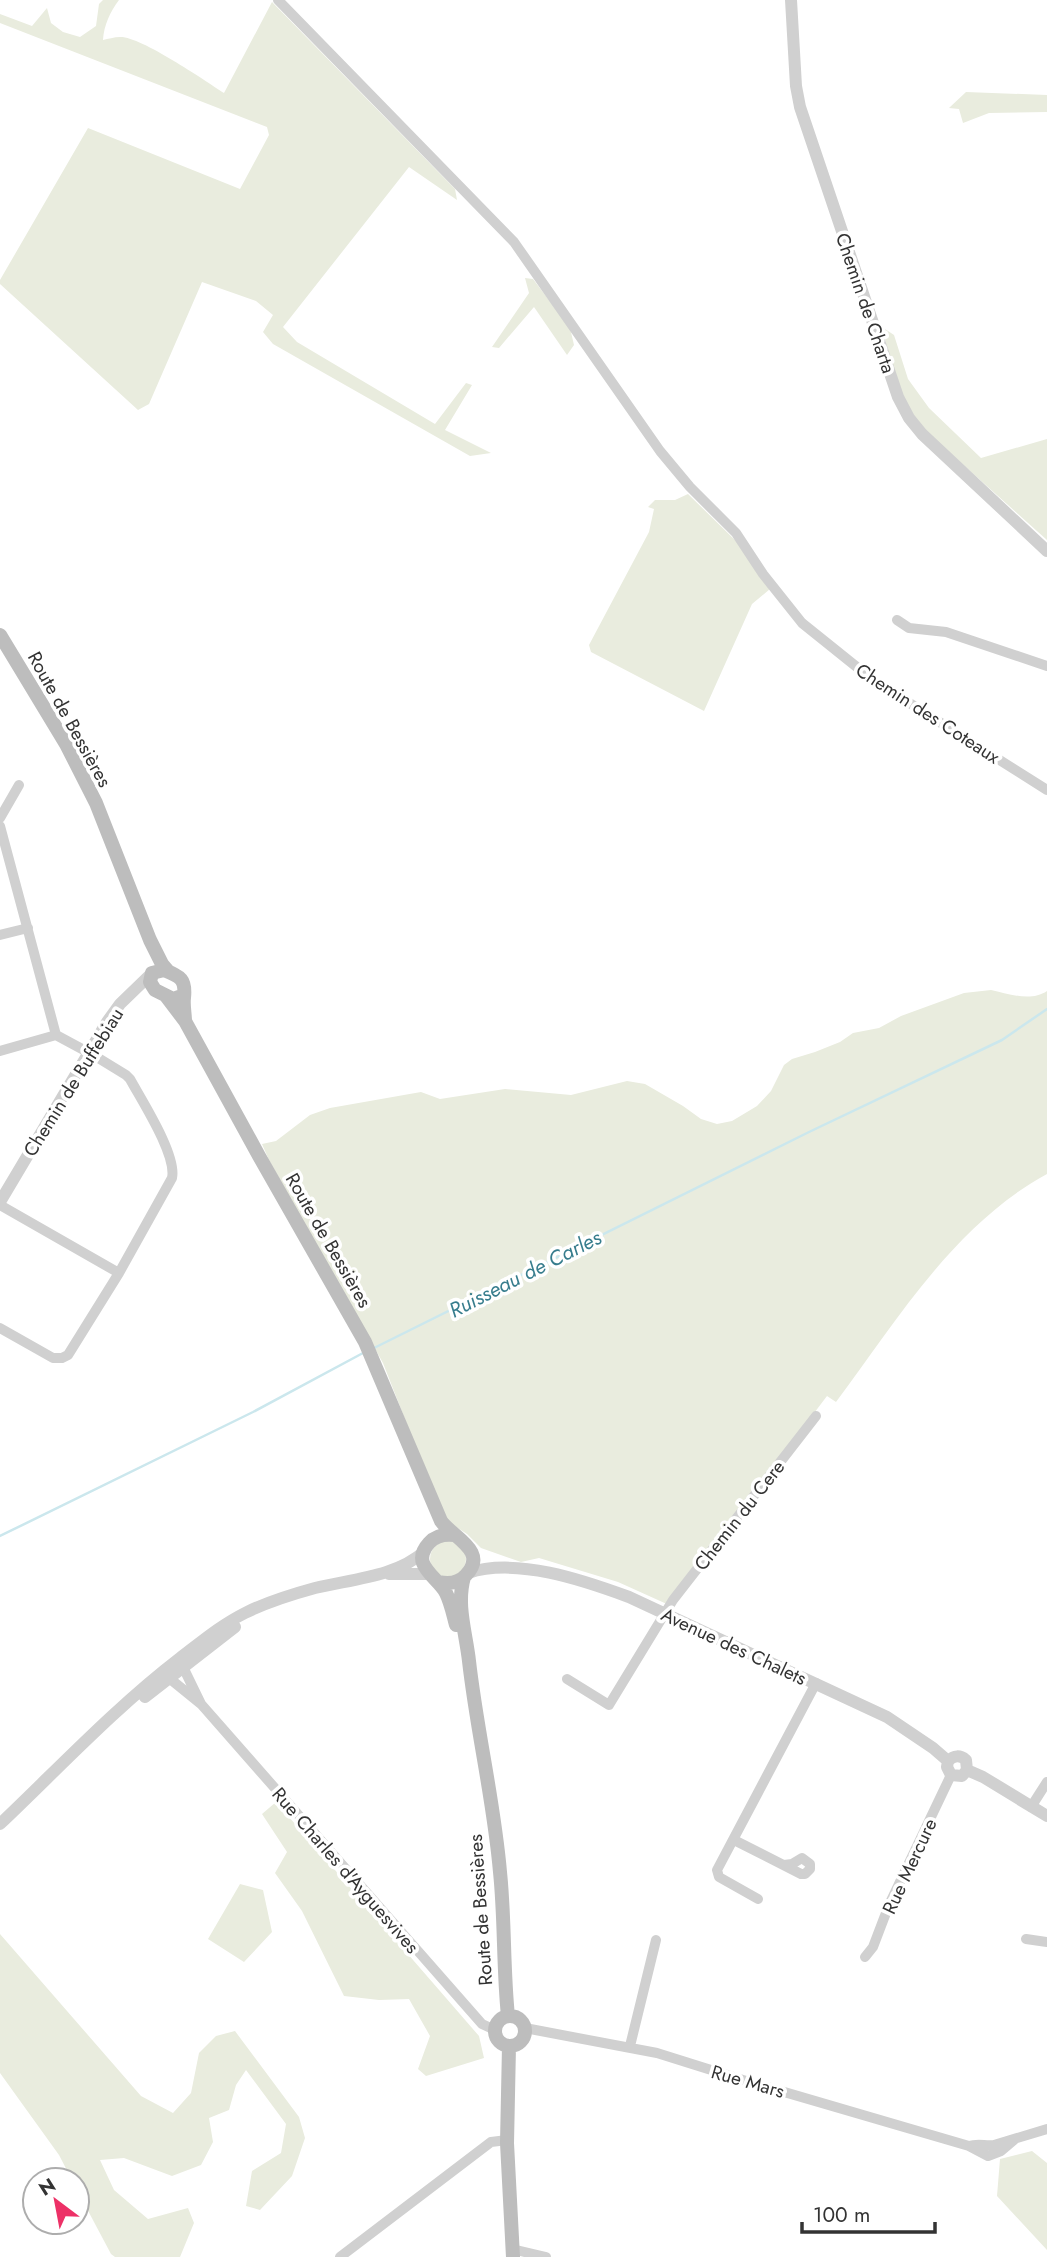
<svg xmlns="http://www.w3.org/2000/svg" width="1047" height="2257" font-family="Jost,sans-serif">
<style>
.green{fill:#e9ecde}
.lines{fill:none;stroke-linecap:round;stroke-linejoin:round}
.stream{stroke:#cbe7ed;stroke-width:2.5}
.minor{stroke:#d0d0d0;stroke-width:10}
.tertiary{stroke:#d0d0d0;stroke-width:12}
.secondary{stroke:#bdbdbd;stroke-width:14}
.labels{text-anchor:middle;stroke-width:7;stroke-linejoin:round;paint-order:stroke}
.street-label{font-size:19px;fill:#333;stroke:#fff}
.water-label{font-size:21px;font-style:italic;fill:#377d8d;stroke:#fff}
</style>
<rect width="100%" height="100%" fill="#fff"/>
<path class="green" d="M 103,0 L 119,0 C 110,12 104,25 103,40 C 108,39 114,37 120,37 C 140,36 204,80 224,93 L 272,2 L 455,189 L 457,200 L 409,167 L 283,327 L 297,342 L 435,424 L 466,383 L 472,385 L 445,430 L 491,453 L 470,456 L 273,344 L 263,332 L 273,315 L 256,301 L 202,282 L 149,404 L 138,410 L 0,284 L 0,280 L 88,128 L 240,189 L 269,135 L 267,127 L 0,23 L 0,14 L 32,26 L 47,8 L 51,23 L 63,32 L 80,37 L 96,26 L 99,4 Z
M 966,92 L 1047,95 L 1047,112 L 989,113 L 963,123 L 959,109 L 949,108 Z
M 525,278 L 533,279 L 570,328 L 574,345 L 567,355 L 534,307 L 499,348 L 492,347 L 529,293 Z
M 882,327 L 894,335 L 908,379 L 929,408 L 981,458 L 1047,439 L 1047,540 L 920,426 L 903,399 L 893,372 Z
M 688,494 L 738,543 L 770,589 L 752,604 L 704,711 L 591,652 L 589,645 L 649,532 L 654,509 L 648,507 L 655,500 L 675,500 Z
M 991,990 C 1009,994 1031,1002 1047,991 L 1047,1174 C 955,1224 897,1320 836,1402 L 827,1396 L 669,1605 L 618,1582 L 539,1558 L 521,1562 L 481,1548 L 467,1534 L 444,1519 L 383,1363 L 269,1160 L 262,1144 L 276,1141 L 310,1115 L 330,1108 L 421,1092 L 440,1099 L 505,1089 L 571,1095 L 627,1081 L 645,1084 L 683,1106 L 701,1119 L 717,1124 L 732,1121 L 757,1106 L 771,1091 L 784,1065 L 792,1059 L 815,1052 L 840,1042 L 853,1033 L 879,1028 L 901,1016 L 964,993 Z
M430 1559a18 18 0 1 1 36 0a18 18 0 1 1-36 0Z
M 276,1802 L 479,2036 L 484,2058 L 426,2076 L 418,2069 L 430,2036 L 409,1999 L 379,2000 L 344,1996 L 302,1911 L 275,1873 L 287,1852 L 262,1814 Z
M 240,1884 L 263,1890 L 272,1932 L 244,1962 L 208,1939 Z
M 0,1934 L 141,2096 L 173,2113 L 191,2093 L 199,2053 L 216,2036 L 235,2031 L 299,2117 L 305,2138 L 292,2176 L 260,2210 L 246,2206 L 252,2171 L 281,2153 L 286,2124 L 246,2070 L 236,2085 L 229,2110 L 209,2118 L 213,2142 L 201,2165 L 172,2176 L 124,2158 L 100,2160 L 114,2190 L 148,2219 L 188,2208 L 194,2223 L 180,2257 L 115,2257 L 111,2254 L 77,2190 L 77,2180 L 72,2180 L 59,2155 L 0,2073 Z
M 1032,2151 L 1047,2163 L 1047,2250 L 997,2196 L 1000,2159 Z"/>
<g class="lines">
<path class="stream" d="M 372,1349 L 809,1132 L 1002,1040 L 1047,1009
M 0,1536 L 253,1412 L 363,1353"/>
<path class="minor" d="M 278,0 L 514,242 L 660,451 L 690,487 L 736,533 L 763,574 L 802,623 L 873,680 L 1047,790
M 897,620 L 909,628 L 946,632 L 1047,666
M 0,818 L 19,785
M 0,826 L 56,1035
M 0,935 L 28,928
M 0,1051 L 56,1035 L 95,1056 L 126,1075 L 130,1079 C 142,1101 177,1155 172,1178 L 119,1273 L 68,1355 L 62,1358 L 53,1358 L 0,1328
M 0,1205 L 119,1273
M 178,1666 L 184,1669 L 201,1704
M 170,1673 L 169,1678 L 201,1704 L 482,2024 L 495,2030
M 567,1679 L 609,1705 L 673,1600 L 816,1416
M 1031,1807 L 1047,1782
M 734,1840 L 801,1874 L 805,1874 L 810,1869 L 810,1864 L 802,1858 L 792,1864 L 784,1865
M 758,1899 L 719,1877 L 717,1870 L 816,1683
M 1026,1939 L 1047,1942
M 865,1957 L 873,1947 L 889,1905 L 951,1775
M 525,2028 L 657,2053 L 743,2080 L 969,2146
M 630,2046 L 656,1940
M 1014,2140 L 1001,2151 L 988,2156 L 969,2146 C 978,2143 985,2146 994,2145 L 1047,2129
M 512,2249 L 546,2257
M 340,2257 L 491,2142 L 507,2140"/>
<path class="tertiary" d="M 791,0 L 796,86 L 800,107 L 898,397 L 909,418 L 922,434 L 1047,551
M 0,1202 L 107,1022 L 120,1004 L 151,974
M 468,1573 C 516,1557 583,1580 629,1597 L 887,1717 L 933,1748 L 948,1761 L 947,1767 L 951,1775 L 962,1776 L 967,1770
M 389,1574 L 428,1574
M 145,1697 L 235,1627
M 948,1761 C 954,1755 960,1755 966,1760 L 967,1770
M 967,1770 L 983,1777 L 1047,1816
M 0,1824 C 59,1768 115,1708 180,1658 C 201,1642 221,1625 245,1613 C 265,1603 293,1594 315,1588 C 352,1579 396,1577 425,1551"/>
<path class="secondary" d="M 0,635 L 66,744 L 96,803 L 150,940 L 162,964 L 168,971
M 184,995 L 173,999 L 155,990 L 150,982 L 152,973 L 164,970 C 181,977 186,979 184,998 C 183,1005 185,1014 185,1021
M 166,996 L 185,1021 L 259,1156 L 365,1342 L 441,1521 C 452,1537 489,1551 466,1575 C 459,1583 449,1584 439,1582
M 454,1535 C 445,1534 436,1535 429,1543 C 409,1565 438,1577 446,1593 C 451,1603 453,1614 456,1625
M 464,1577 C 456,1605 466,1633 469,1661 C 477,1732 494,1801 500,1872 C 505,1920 503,1968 508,2016
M495 2031a15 15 0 1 1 30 0a15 15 0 1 1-30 0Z
M 509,2046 L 507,2143 L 513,2257"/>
</g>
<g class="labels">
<g class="street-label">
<text transform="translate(866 303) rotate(71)" y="7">Chemin de Charta</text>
<text transform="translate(928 713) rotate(33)" y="7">Chemin des Coteaux</text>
<text transform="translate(70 719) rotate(61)" y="7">Route de Bessières</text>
<text transform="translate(73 1082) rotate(-58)" y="7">Chemin de Buffebiau</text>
<text transform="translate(329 1240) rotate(60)" y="7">Route de Bessières</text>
<text transform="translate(739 1515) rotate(-52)" y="7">Chemin du Cere</text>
<text transform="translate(734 1646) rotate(25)" y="7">Avenue des Chalets</text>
<text transform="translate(909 1866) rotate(-65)" y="7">Rue Mercure</text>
<text transform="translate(346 1870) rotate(49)" y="7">Rue Charles d'Ayguesvives</text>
<text transform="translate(480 1910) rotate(-94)" y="7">Route de Bessières</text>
<text transform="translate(748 2081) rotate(16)" y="7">Rue Mars</text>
</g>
<g class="water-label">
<text transform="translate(525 1274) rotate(-27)" y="7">Ruisseau de Carles</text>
</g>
</g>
<g transform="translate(56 2201) rotate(328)"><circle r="33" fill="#ffffff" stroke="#adadad" stroke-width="2"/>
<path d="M0-5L12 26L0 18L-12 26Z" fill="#ed3167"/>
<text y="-10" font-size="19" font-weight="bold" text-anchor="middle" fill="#333333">N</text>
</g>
<path d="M802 2222v10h133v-10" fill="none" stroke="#333333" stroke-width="3.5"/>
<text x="813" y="2222" font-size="21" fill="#333333" stroke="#ffffff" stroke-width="5" paint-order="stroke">100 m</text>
</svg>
